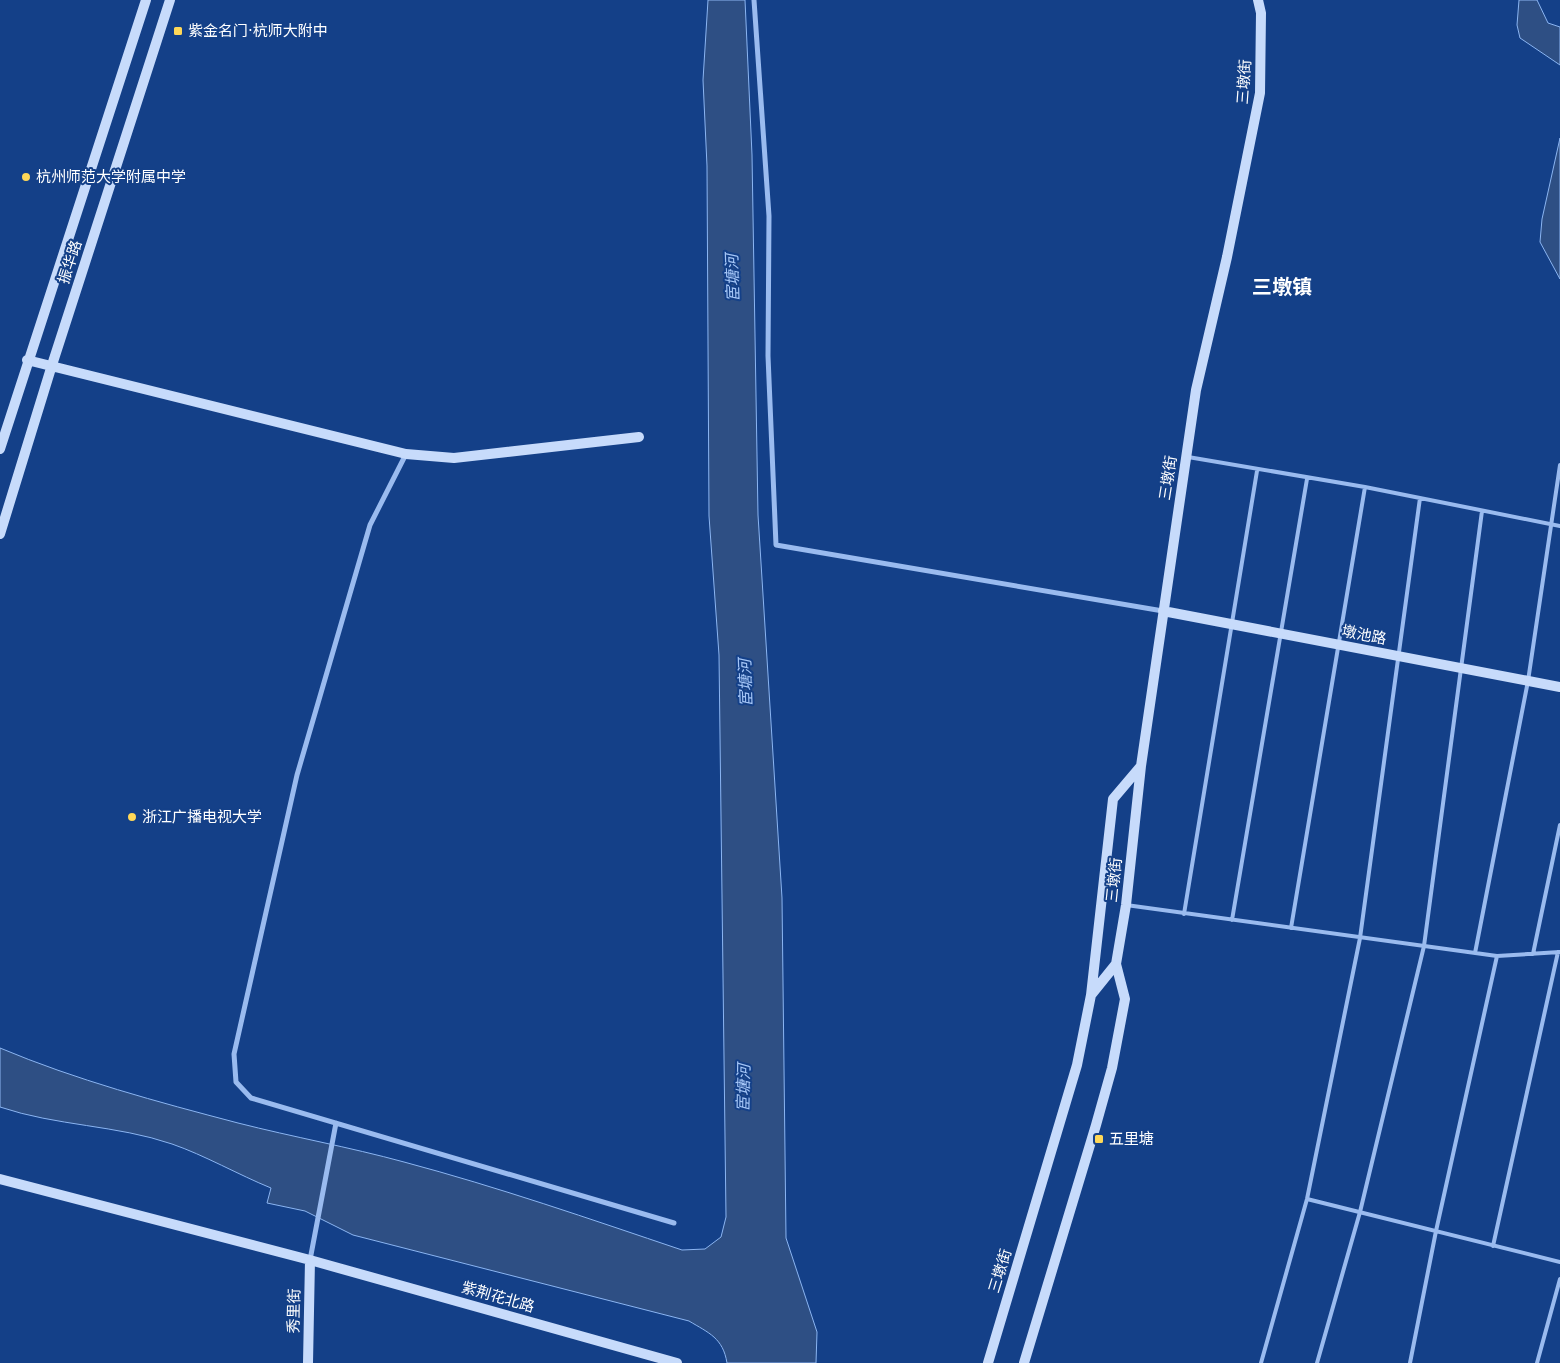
<svg xmlns="http://www.w3.org/2000/svg" width="1560" height="1363" font-family="'DejaVu Sans','Noto Sans SC',sans-serif">
<style>
.water{fill:#2e4f84;stroke:#8bb5f2}
.lines{fill:none;stroke-linecap:round;stroke-linejoin:round}
.lane{stroke:#9abbef;stroke-width:4}
.street{stroke:#9abbef;stroke-width:5}
.secondary{stroke:#c7dbfb;stroke-width:10}
.poi-dot{fill:#ffd858;stroke:#144088;stroke-width:2}
.labels{text-anchor:middle;stroke-width:4;stroke-linejoin:round;paint-order:stroke}
.poi-label{font-size:15px;fill:#fff;stroke:#144088;text-anchor:start}
.street-label{font-size:15px;fill:#fff;stroke:#144088}
.water-label{font-size:16px;font-style:italic;fill:#a5c6f7;stroke:#144088}
.district-label{font-size:20px;font-weight:bold;fill:#fff;stroke:#144088}
</style>
<rect width="100%" height="100%" fill="#144088"/>
<path class="water" d="M 708,0 L 745,0 L 752,155 L 758,515 L 782,898 L 786,1238 L 817,1332 L 816,1363 L 727,1363 C 723,1338 709,1333 689,1321 L 353,1235 L 305,1211 L 267,1203 L 271,1188 C 239,1175 204,1155 172,1144 C 117,1125 56,1126 0,1107 L 0,1048 C 76,1080 158,1102 238,1123 C 293,1137 349,1147 404,1162 C 498,1187 590,1219 682,1250 L 705,1249 L 721,1237 L 726,1217 L 719,655 L 709,516 L 707,166 L 703,80 Z
M 1519,0 L 1537,0 L 1548,23 L 1560,27 L 1560,65 L 1520,38 L 1517,25 Z
M 1560,138 L 1560,279 L 1540,242 L 1542,219 Z"/>
<g class="lines">
<path class="lane" d="M 1188,457 L 1365,487 L 1560,526
M 1126,905 L 1497,956 L 1560,952
M 1184,914 L 1257,471
M 1232,920 L 1307,479
M 1291,928 L 1365,487
M 1475,953 L 1528,681 L 1560,465
M 1533,954 L 1560,825
M 1307,1199 L 1560,1262
M 1493,1246 L 1558,952
M 1261,1363 L 1307,1199 L 1360,938 L 1420,498
M 1317,1363 L 1360,1212 L 1424,946 L 1482,511
M 1410,1363 L 1436,1231 L 1497,956
M 1537,1363 L 1560,1279"/>
<path class="street" d="M 754,0 L 769,216 L 768,356 L 776,545 L 1163,611
M 406,454 L 370,525 L 297,775 L 234,1054 L 236,1082 L 251,1098 L 674,1223
M 310,1260 L 336,1123"/>
<path class="secondary" d="M 27,360 L 406,454 L 454,458 L 639,437
M 0,449 L 146,0
M 0,534 L 52,365 L 170,0
M 1163,611 L 1560,687
M 1091,995 L 1113,799 L 1141,766
M 0,1179 L 310,1260 L 677,1363
M 308,1363 L 310,1260
M 988,1363 L 1077,1065 L 1091,995 L 1116,964
M 1024,1363 L 1096,1125 L 1112,1068 L 1125,999 L 1116,964 L 1126,905 L 1141,766 L 1196,390 L 1227,257 L 1260,93 L 1261,13 L 1258,0"/>
</g>
<g class="poi-dot">
<rect x="173" y="26" width="10" height="10" rx="2.5"/>
<circle cx="26" cy="177" r="5"/>
<circle cx="132" cy="817" r="5"/>
<rect x="1094" y="1134" width="10" height="10" rx="2.5"/>
</g>
<g class="labels">
<g class="poi-label">
<text x="188" y="36">紫金名门·杭师大附中</text>
<text x="36" y="182">杭州师范大学附属中学</text>
<text x="142" y="822">浙江广播电视大学</text>
<text x="1109" y="1144">五里塘</text>
</g>
<g class="street-label">
<text transform="translate(1244 82) rotate(-86)" y="5">三墩街</text>
<text transform="translate(70 262) rotate(-72)" y="5">振华路</text>
<text transform="translate(1168 478) rotate(-81)" y="5">三墩街</text>
<text transform="translate(1364 635) rotate(11)" y="5">墩池路</text>
<text transform="translate(1114 880) rotate(-84)" y="5">三墩街</text>
<text transform="translate(1000 1271) rotate(-73)" y="5">三墩街</text>
<text transform="translate(498 1297) rotate(16)" y="5">紫荆花北路</text>
<text transform="translate(294 1311) rotate(-89)" y="5">秀里街</text>
</g>
<g class="water-label">
<text transform="translate(732 278) rotate(-92)" y="6">宦塘河</text>
<text transform="translate(745 683) rotate(-92)" y="6">宦塘河</text>
<text transform="translate(743 1088) rotate(-89)" y="6">宦塘河</text>
</g>
<g class="district-label">
<text x="1282" y="294">三墩镇</text>
</g>
</g>
</svg>
